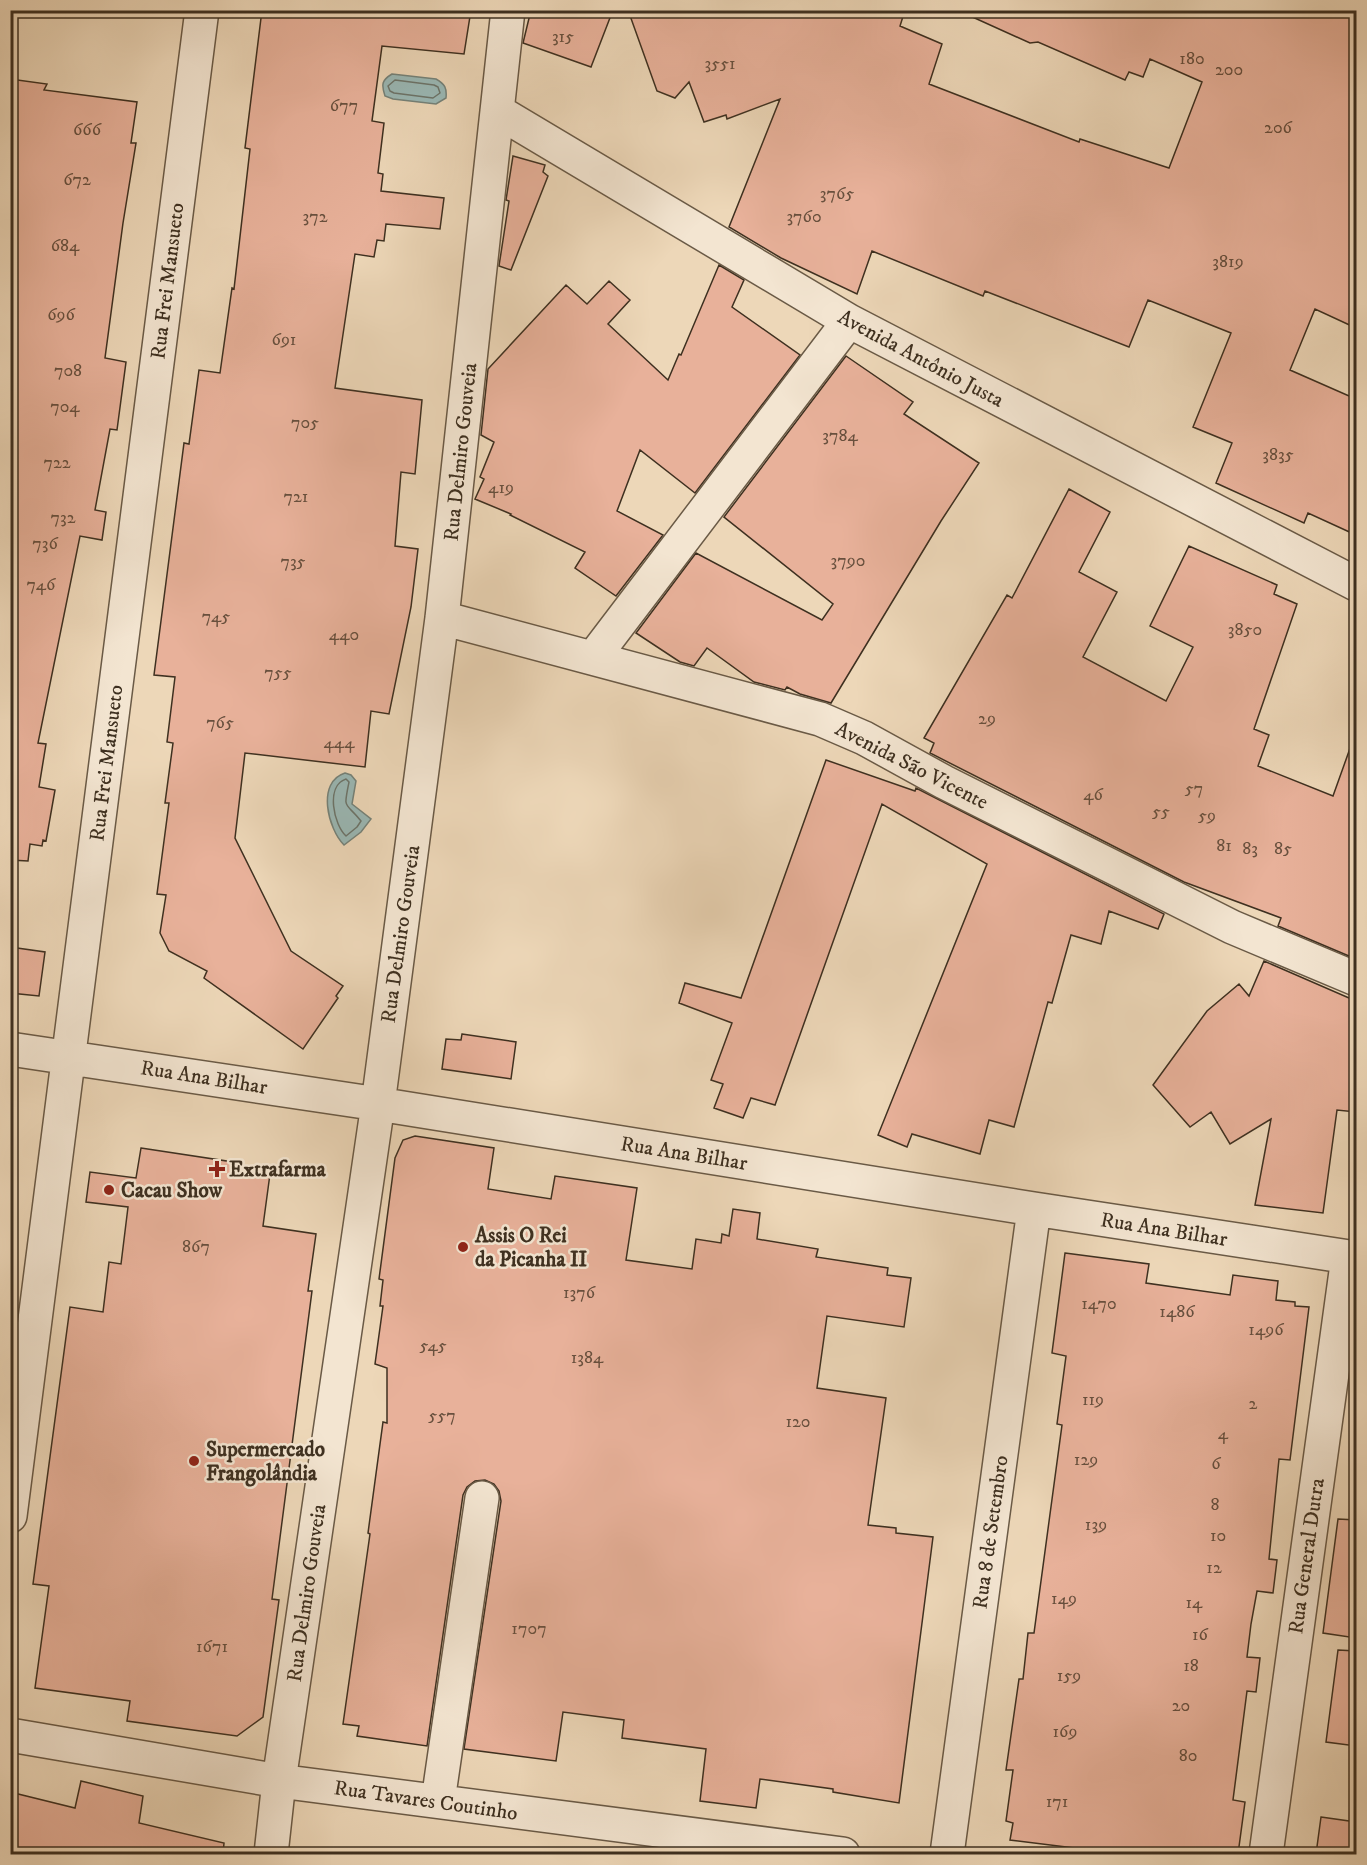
<svg xmlns="http://www.w3.org/2000/svg" width="1367" height="1865" font-family="'IM FELL DW Pica',serif">
<style>
.water{fill:#9ab8b5;stroke:#758279;stroke-width:1.5}
.lines{fill:none;stroke-linecap:round;stroke-linejoin:round}
.shore{stroke:#6c746a;stroke-width:1.5}
.building{fill:#e8b19a;stroke:#3e3020;stroke-width:1.5}
.minor-casing{stroke:#6a5a46;stroke-width:36}
.minor{stroke:#f3e5d1;stroke-width:33}
.poi-dot{fill:#8f2418;stroke:#f3e5d1;stroke-width:2}
.labels{text-anchor:middle;stroke-width:5;stroke-linejoin:round;paint-order:stroke}
.number-label{font-size:18px;fill:#68503e}
.street-label{font-size:21px;fill:#3e3020;stroke:#f3e5d1}
.poi-label{font-size:21px;font-weight:bold;fill:#3e3020;stroke:#f3e5d1;text-anchor:start}
</style>
<rect width="100%" height="100%" fill="#edd7b8"/>
<filter id="stains"><feTurbulence type="fractalNoise" baseFrequency=".00333" numOctaves="4"/><feColorMatrix values="0 0 0 0 .2 0 0 0 0 .09 0 0 0 0 .02 0 0 0 .5 -.17"/></filter>
<radialGradient id="worn" r=".72"><stop offset=".6" stop-color="#630" stop-opacity="0"/><stop offset="1" stop-color="#630" stop-opacity=".3"/></radialGradient>
<path class="water" d="M 392,74 L 436,79 C 445,84 447,88 446,98 L 436,104 L 393,99 L 385,96 C 381,84 382,80 392,74 Z
M 345,773 L 351,775 L 356,781 L 352,804 L 371,819 L 361,832 L 344,845 C 328,829 316,782 345,773 Z"/>
<g class="lines">
<path class="shore" d="M 395,80 L 434,85 L 438,87 L 440,93 L 433,98 L 394,93 L 390,91 L 388,86 Z
M 346,779 L 349,782 C 343,811 345,801 361,821 L 357,827 L 346,836 C 334,825 325,786 346,779 Z"/>
</g>
<path class="building" d="M 262,10 L 471,10 L 464,54 L 382,46 L 372,121 L 384,123 L 378,173 L 383,174 L 381,191 L 444,198 L 440,229 L 386,224 L 384,241 L 377,240 L 374,257 L 355,254 L 335,388 L 422,400 L 415,474 L 401,472 L 395,546 L 418,549 L 411,607 L 389,714 L 371,711 L 365,767 L 245,753 L 235,838 L 291,951 L 343,986 L 336,996 L 338,998 L 303,1049 L 204,978 L 207,971 L 169,951 L 160,933 L 166,895 L 157,894 L 169,803 L 165,803 L 173,743 L 167,742 L 175,677 L 154,675 L 184,443 L 189,444 L 199,370 L 220,373 L 232,288 L 234,289 L 250,149 L 245,148 Z
M 531,10 L 613,10 L 591,67 L 523,43 Z
M 628,10 L 905,10 L 900,26 L 942,44 L 929,84 L 1079,142 L 1080,139 L 1169,168 L 1202,82 L 1150,59 L 1143,77 L 1129,72 L 1125,80 L 1038,42 L 1030,43 L 957,10 L 1356,10 L 1356,328 L 1315,309 L 1290,370 L 1356,399 L 1356,535 L 1308,513 L 1304,523 L 1216,483 L 1232,443 L 1193,427 L 1231,333 L 1148,300 L 1129,347 L 985,291 L 983,296 L 872,251 L 857,294 L 781,258 L 729,227 L 780,99 L 727,119 L 726,115 L 704,122 L 689,82 L 675,98 L 657,91 Z
M 10,79 L 47,84 L 44,90 L 137,102 L 131,143 L 136,143 L 123,223 L 105,358 L 126,362 L 117,430 L 110,429 L 95,510 L 106,512 L 102,540 L 80,536 L 38,743 L 46,744 L 39,787 L 55,790 L 46,841 L 43,840 L 42,846 L 30,844 L 28,861 L 10,860 Z
M 513,156 L 545,165 L 543,172 L 548,176 L 511,270 L 499,266 L 509,201 L 506,200 Z
M 719,265 L 744,280 L 732,307 L 800,355 L 695,493 L 640,450 L 617,511 L 663,535 L 616,596 L 575,568 L 585,552 L 510,515 L 511,514 L 475,499 L 484,479 L 480,477 L 494,442 L 481,435 L 488,369 L 566,285 L 587,304 L 609,281 L 630,300 L 608,324 L 668,380 L 679,354 L 681,355 Z
M 846,356 L 913,402 L 904,414 L 979,463 L 941,521 L 831,703 L 800,694 L 787,687 L 785,690 L 754,682 L 707,648 L 694,666 L 680,662 L 636,633 L 696,553 L 822,620 L 833,604 L 724,517 Z
M 1069,489 L 1110,512 L 1079,572 L 1117,592 L 1083,657 L 1166,701 L 1193,647 L 1150,626 L 1189,546 L 1277,585 L 1274,594 L 1297,604 L 1254,729 L 1269,735 L 1258,766 L 1333,796 L 1353,740 L 1356,741 L 1356,959 L 1278,926 L 1281,918 L 1184,882 L 930,753 L 934,743 L 924,738 L 1007,595 L 1012,598 Z
M 826,760 L 915,791 L 916,788 L 1164,914 L 1158,929 L 1109,911 L 1101,944 L 1071,935 L 1052,1003 L 1048,1002 L 1014,1127 L 989,1120 L 980,1154 L 912,1134 L 907,1147 L 878,1135 L 987,864 L 882,804 L 775,1105 L 751,1098 L 743,1118 L 714,1108 L 723,1084 L 711,1080 L 732,1023 L 679,1003 L 685,983 L 741,998 Z
M 10,947 L 45,952 L 39,996 L 10,993 Z
M 1264,961 L 1356,1001 L 1356,1112 L 1337,1110 L 1323,1213 L 1255,1205 L 1271,1119 L 1230,1144 L 1211,1112 L 1190,1127 L 1153,1085 L 1207,1011 L 1239,984 L 1249,996 Z
M 462,1034 L 516,1042 L 511,1079 L 442,1069 L 446,1039 L 461,1040 Z
M 415,1136 L 494,1148 L 488,1189 L 551,1199 L 555,1176 L 637,1188 L 626,1260 L 692,1269 L 696,1239 L 721,1243 L 722,1234 L 729,1236 L 733,1209 L 760,1213 L 757,1239 L 818,1249 L 816,1257 L 888,1268 L 887,1275 L 911,1278 L 904,1327 L 827,1316 L 817,1388 L 886,1398 L 868,1525 L 896,1528 L 896,1533 L 933,1537 L 899,1803 L 833,1792 L 833,1789 L 760,1779 L 756,1808 L 700,1801 L 706,1749 L 622,1738 L 624,1720 L 563,1712 L 556,1761 L 464,1749 L 501,1501 L 499,1491 L 494,1484 L 485,1480 L 475,1481 L 467,1487 L 463,1495 L 427,1746 L 357,1736 L 359,1726 L 343,1724 L 370,1534 L 368,1533 L 383,1422 L 387,1423 L 387,1368 L 375,1364 L 383,1306 L 380,1306 L 383,1280 L 379,1279 L 395,1158 L 403,1140 Z
M 141,1148 L 233,1162 L 232,1168 L 270,1174 L 263,1226 L 316,1234 L 308,1291 L 312,1291 L 272,1599 L 279,1600 L 263,1717 L 237,1736 L 127,1721 L 130,1701 L 35,1688 L 49,1586 L 33,1584 L 70,1307 L 103,1312 L 109,1262 L 121,1264 L 128,1207 L 86,1202 L 90,1172 L 136,1178 Z
M 1065,1253 L 1149,1264 L 1146,1283 L 1230,1295 L 1233,1275 L 1278,1281 L 1276,1300 L 1295,1302 L 1295,1306 L 1309,1307 L 1290,1460 L 1279,1459 L 1269,1559 L 1277,1560 L 1273,1593 L 1257,1591 L 1251,1624 L 1247,1657 L 1260,1658 L 1256,1692 L 1247,1691 L 1233,1800 L 1245,1802 L 1238,1854 L 1123,1854 L 1010,1840 L 1013,1823 L 1006,1821 L 1013,1770 L 1006,1770 L 1019,1679 L 1023,1679 L 1028,1633 L 1034,1633 L 1062,1425 L 1057,1424 L 1066,1356 L 1052,1353 Z
M 1338,1519 L 1356,1520 L 1356,1638 L 1323,1633 Z
M 1338,1650 L 1356,1651 L 1356,1746 L 1326,1742 Z
M 81,1781 L 143,1796 L 139,1823 L 224,1843 L 223,1854 L 26,1854 L 10,1851 L 10,1792 L 75,1808 Z
M 1321,1817 L 1356,1822 L 1356,1854 L 1316,1854 Z"/>
<g class="lines">
<g class="minor-casing">
<path id="minor" d="M 497,111 L 849,321 L 1356,584
M 442,618 L 820,719 L 864,738 L 944,782 L 1232,927 L 1356,979
M 593,658 L 849,321
M 10,1049 L 378,1104 L 1034,1209 L 1356,1258
M 10,1516 L 202,10
M 10,1735 L 279,1781 L 843,1854
M 438,1801 L 482,1498
M 271,1854 L 279,1781 L 378,1104 L 442,618 L 508,10
M 947,1854 L 1034,1209
M 1266,1854 L 1348,1257"/>
</g>
<use href="#minor" class="minor"/>
</g>
<g class="poi-dot">
<path d="M214 1160h6v6h6v6h-6v6h-6v-6h-6v-6h6z"/>
<circle cx="109" cy="1190" r="6"/>
<circle cx="463" cy="1247" r="6"/>
<circle cx="194" cy="1461" r="6"/>
</g>
<g class="labels">
<g class="number-label">
<text x="563" y="42">315</text>
<text x="1192" y="64">180</text>
<text x="720" y="69">3551</text>
<text x="1229" y="75">200</text>
<text x="344" y="111">677</text>
<text x="1278" y="133">206</text>
<text x="87" y="135">666</text>
<text x="77" y="185">672</text>
<text x="837" y="199">3765</text>
<text x="315" y="222">372</text>
<text x="804" y="222">3760</text>
<text x="65" y="251">684</text>
<text x="1228" y="267">3819</text>
<text x="61" y="320">696</text>
<text x="284" y="345">691</text>
<text x="68" y="376">708</text>
<text x="65" y="412">704</text>
<text x="305" y="428">705</text>
<text x="840" y="441">3784</text>
<text x="1278" y="460">3835</text>
<text x="57" y="468">722</text>
<text x="501" y="493">419</text>
<text x="296" y="502">721</text>
<text x="63" y="523">732</text>
<text x="45" y="549">736</text>
<text x="848" y="566">3790</text>
<text x="293" y="567">735</text>
<text x="41" y="590">746</text>
<text x="216" y="622">745</text>
<text x="1245" y="635">3850</text>
<text x="344" y="640">440</text>
<text x="278" y="678">755</text>
<text x="987" y="724">29</text>
<text x="220" y="728">765</text>
<text x="339" y="748">444</text>
<text x="1194" y="794">57</text>
<text x="1093" y="800">46</text>
<text x="1161" y="817">55</text>
<text x="1207" y="821">59</text>
<text x="1224" y="851">81</text>
<text x="1250" y="854">83</text>
<text x="1283" y="854">85</text>
<text x="196" y="1252">867</text>
<text x="579" y="1298">1376</text>
<text x="1099" y="1309">1470</text>
<text x="1177" y="1317">1486</text>
<text x="1266" y="1335">1496</text>
<text x="433" y="1351">545</text>
<text x="587" y="1363">1384</text>
<text x="1093" y="1405">119</text>
<text x="1253" y="1409">2</text>
<text x="442" y="1421">557</text>
<text x="798" y="1427">120</text>
<text x="1223" y="1439">4</text>
<text x="1086" y="1465">129</text>
<text x="1216" y="1469">6</text>
<text x="1215" y="1510">8</text>
<text x="1096" y="1530">139</text>
<text x="1218" y="1541">10</text>
<text x="1214" y="1573">12</text>
<text x="1064" y="1604">149</text>
<text x="1194" y="1608">14</text>
<text x="529" y="1634">1707</text>
<text x="1200" y="1640">16</text>
<text x="212" y="1652">1671</text>
<text x="1191" y="1671">18</text>
<text x="1069" y="1681">159</text>
<text x="1181" y="1711">20</text>
<text x="1065" y="1737">169</text>
<text x="1188" y="1761">80</text>
<text x="1057" y="1807">171</text>
</g>
<g class="street-label">
<text transform="translate(167 281) rotate(-83)" y="7">Rua Frei Mansueto</text>
<text transform="translate(921 358) rotate(28)" y="7">Avenida Antônio Justa</text>
<text transform="translate(460 452) rotate(-84)" y="7">Rua Delmiro Gouveia</text>
<text transform="translate(106 763) rotate(-83)" y="7">Rua Frei Mansueto</text>
<text transform="translate(912 765) rotate(27)" y="7">Avenida São Vicente</text>
<text transform="translate(400 934) rotate(-82)" y="7">Rua Delmiro Gouveia</text>
<text transform="translate(204 1077) rotate(9)" y="7">Rua Ana Bilhar</text>
<text transform="translate(684 1153) rotate(9)" y="7">Rua Ana Bilhar</text>
<text transform="translate(1164 1229) rotate(9)" y="7">Rua Ana Bilhar</text>
<text transform="translate(990 1532) rotate(-82)" y="7">Rua 8 de Setembro</text>
<text transform="translate(1306 1556) rotate(-82)" y="7">Rua General Dutra</text>
<text transform="translate(306 1593) rotate(-82)" y="7">Rua Delmiro Gouveia</text>
<text transform="translate(426 1800) rotate(8)" y="7">Rua Tavares Coutinho</text>
</g>
<g class="poi-label">
<text x="229" y="1176">Extrafarma</text>
<text x="121" y="1197">Cacau Show</text>
<text x="475" y="1242">Assis O Rei<tspan x="475" dy="24">da Picanha II</tspan></text>
<text x="206" y="1456">Supermercado<tspan x="206" dy="24">Frangolândia</tspan></text>
</g>
</g>
<rect width="1367" height="1865" fill="none" stroke="#edd7b8" stroke-width="36"/>
<rect x="12" y="12" width="1343" height="1841" fill="none" stroke="#3e3020" stroke-width="3"/>
<rect x="18" y="18" width="1331" height="1829" fill="none" stroke="#3e3020" stroke-width="1.5"/>
<rect width="100%" height="100%" filter="url(#stains)"/>
<rect width="100%" height="100%" fill="url(#worn)"/>
</svg>
